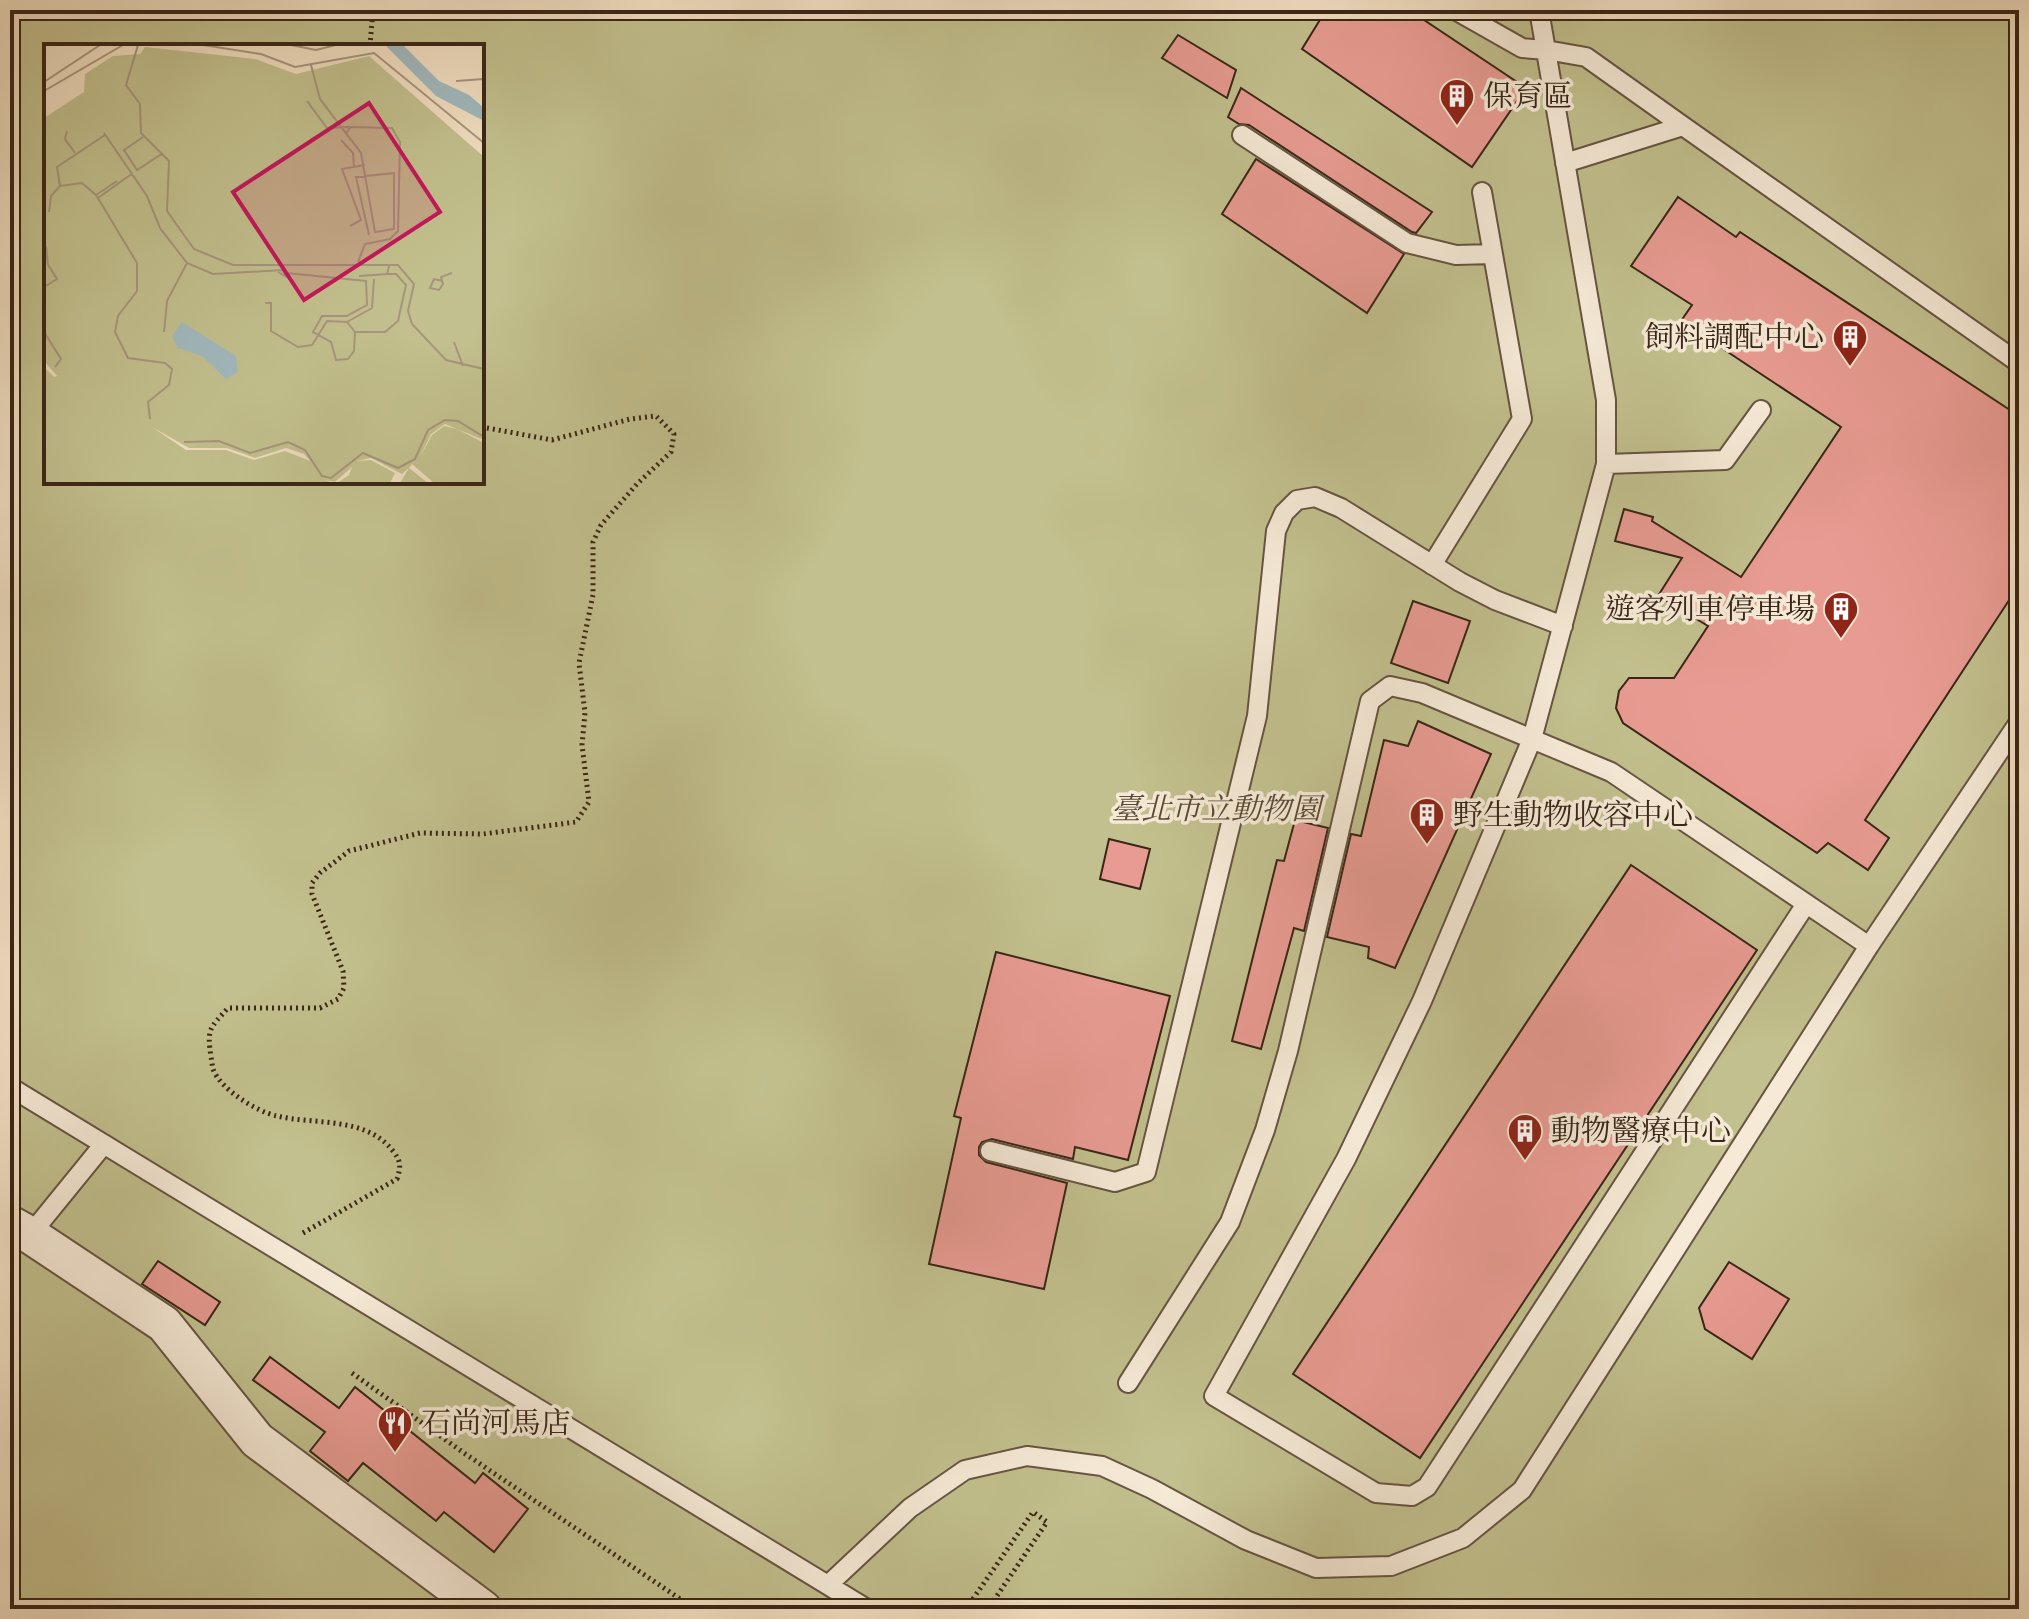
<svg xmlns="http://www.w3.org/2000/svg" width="2029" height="1619" font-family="Alegreya,'Noto Serif TC',serif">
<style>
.green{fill:#c2c08e;stroke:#7e7352;stroke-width:2;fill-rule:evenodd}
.building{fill:#e89b92;stroke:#392617;stroke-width:2}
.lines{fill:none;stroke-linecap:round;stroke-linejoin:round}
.lane-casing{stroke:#675442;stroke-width:22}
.street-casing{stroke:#675442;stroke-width:40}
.path{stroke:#392617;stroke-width:5;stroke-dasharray:2 4;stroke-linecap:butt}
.lane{stroke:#f6ead7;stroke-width:18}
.street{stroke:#f6ead7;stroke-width:36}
.labels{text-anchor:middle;stroke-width:7;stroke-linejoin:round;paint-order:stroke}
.poi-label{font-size:30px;fill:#392617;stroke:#f6ead7;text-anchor:start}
.park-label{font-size:30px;font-style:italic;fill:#5b4c35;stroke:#f6ead7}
.inset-road{fill:none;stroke:#a7957e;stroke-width:2}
.view{fill:#c2185b;fill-opacity:0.15;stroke:#c2185b;stroke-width:4}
.inset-edge{fill:none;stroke:#392617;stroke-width:4}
</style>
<rect width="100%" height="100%" fill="#f1dfc2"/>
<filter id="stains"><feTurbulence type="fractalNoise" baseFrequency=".0025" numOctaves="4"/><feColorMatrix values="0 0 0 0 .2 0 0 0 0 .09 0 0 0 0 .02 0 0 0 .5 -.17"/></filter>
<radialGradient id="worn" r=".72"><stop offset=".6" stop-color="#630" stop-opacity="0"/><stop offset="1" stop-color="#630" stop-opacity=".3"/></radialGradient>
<path class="green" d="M 10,10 L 2019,10 L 2019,1609 L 10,1609 ZM 46,46 L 482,46 L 482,482 L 46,482 Z"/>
<path class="building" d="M 1326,10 L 1409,10 L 1526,88 L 1472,167 L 1302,49 Z
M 1178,35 L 1236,70 L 1227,98 L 1162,58 Z
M 1241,88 L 1432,212 L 1416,233 L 1412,232 L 1249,125 L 1239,124 L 1228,117 Z
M 1256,159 L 1404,254 L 1367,313 L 1222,214 Z
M 1678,197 L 1736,237 L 1740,232 L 2019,416 L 2019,585 L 1865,820 L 1889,838 L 1868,870 L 1828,843 L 1817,853 L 1623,723 L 1616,708 L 1619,691 L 1629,678 L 1674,678 L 1708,626 L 1658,596 L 1682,558 L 1615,541 L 1624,509 L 1653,517 L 1652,521 L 1741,577 L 1841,427 L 1681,321 L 1692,305 L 1631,266 Z
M 1413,601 L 1470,621 L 1448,683 L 1391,663 Z
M 1418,721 L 1491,754 L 1395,968 L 1368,958 L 1369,947 L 1327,937 L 1351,834 L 1361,836 L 1384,740 L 1408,746 Z
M 1295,820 L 1328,828 L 1304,931 L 1294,928 L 1261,1049 L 1232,1041 L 1277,860 L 1284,861 Z
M 1109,839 L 1150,849 L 1140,889 L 1100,879 Z
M 1631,865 L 1757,950 L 1420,1458 L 1293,1374 Z
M 996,952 L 1170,996 L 1128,1160 L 1075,1147 L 1073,1159 L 992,1139 L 982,1142 L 979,1147 L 979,1155 L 986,1162 L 1067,1183 L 1044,1289 L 929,1264 L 961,1118 L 954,1116 Z
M 158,1261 L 220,1302 L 205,1325 L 142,1284 Z
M 1729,1262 L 1789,1299 L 1752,1359 L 1705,1329 L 1699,1308 Z
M 270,1357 L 339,1408 L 355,1387 L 475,1483 L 483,1473 L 528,1509 L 494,1552 L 444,1512 L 436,1521 L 363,1463 L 348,1481 L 310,1451 L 325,1432 L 253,1380 Z"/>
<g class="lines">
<g class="lane-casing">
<path id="lane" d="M 1455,10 L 1522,48 L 1546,50 L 1586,57 L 1683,126
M 1539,10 L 1606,400 L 1606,464 L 1532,739 L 1422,1001 L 1346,1159 L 1214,1396 L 1376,1493 L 1412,1496 L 1427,1487 L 1806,904
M 1242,135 L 1407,243 L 1456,255 L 1493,254
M 1565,163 L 1683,126 L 2019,363
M 1606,464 L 1725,460 L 1761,410
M 1432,565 L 1522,419 L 1482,192
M 10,1087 L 867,1609
M 990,1151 L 1115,1182 L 1146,1172 L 1257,716 L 1276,531 L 1284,513 L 1297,500 L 1315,497 L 1341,508 L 1460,582 L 1495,600 L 1563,626
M 30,1235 L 104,1144
M 1128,1383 L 1230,1222 L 1265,1130 L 1288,1051 L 1370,701 L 1390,686 L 1422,693 L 1611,772 L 1869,946
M 828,1585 L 910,1508 L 965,1470 L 1027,1456 L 1102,1466 L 1152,1489 L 1246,1540 L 1316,1568 L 1391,1566 L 1463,1538 L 1522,1490 L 1869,946 L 2019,722"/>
</g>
<g class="street-casing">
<path id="street" d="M 10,1224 L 30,1235 L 164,1324 L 257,1440 L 483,1609"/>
</g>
<path class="path" d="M 370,46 L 373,10
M 303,1233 L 397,1179 C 401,1167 401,1161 393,1151 C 366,1116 314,1125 277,1116 C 257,1112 220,1089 213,1069 C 212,1065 212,1061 211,1057 C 207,1029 209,1029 228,1008 L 320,1008 L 338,999 L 344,988 L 343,971 L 312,894 L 312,883 L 320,873 L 349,851 L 420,833 L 483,834 L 576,822 L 589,802 L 582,745 L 585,713 L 579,663 L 593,595 L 593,542 L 601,525 L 637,484 L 671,452 L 674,434 L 656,416 L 630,419 L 552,440 L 482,427
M 352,1373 L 464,1453 L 695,1609
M 966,1609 L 1033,1512 L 1047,1522 L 988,1609"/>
<use href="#lane" class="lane"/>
<use href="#street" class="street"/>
</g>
<defs>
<g id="building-pin" transform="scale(1.8)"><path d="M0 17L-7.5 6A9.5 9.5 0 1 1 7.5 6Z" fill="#8f2418" stroke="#f6ead7"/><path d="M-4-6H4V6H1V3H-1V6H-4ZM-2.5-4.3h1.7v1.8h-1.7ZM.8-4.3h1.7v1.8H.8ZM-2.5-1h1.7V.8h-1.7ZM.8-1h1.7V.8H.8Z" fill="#fff"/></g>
<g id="restaurant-pin" transform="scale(1.8)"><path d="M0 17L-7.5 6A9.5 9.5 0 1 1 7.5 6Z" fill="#8f2418" stroke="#f6ead7"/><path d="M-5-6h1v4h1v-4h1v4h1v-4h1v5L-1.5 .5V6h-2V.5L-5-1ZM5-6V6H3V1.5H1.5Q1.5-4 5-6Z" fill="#fff"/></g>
</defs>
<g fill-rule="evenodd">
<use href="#building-pin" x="1457" y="96"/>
<use href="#building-pin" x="1850" y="337"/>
<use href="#building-pin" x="1841" y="609"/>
<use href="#building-pin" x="1427" y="815"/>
<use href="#building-pin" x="1525" y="1131"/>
<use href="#restaurant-pin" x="395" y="1423"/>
</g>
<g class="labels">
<g class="poi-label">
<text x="1483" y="106">保育區</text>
<text x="1824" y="347" text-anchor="end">飼料調配中心</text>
<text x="1815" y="619" text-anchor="end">遊客列車停車場</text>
<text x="1453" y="825">野生動物收容中心</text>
<text x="1551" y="1141">動物醫療中心</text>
<text x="421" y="1433">石尚河馬店</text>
</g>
<g class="park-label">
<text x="1216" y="819">臺北市立動物園</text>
</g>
</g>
<g transform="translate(44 44)">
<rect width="440" height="440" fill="#f1dfc2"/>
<path d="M 101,3 L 211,15 L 252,30 L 325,12 L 440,113 L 440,396 L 401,380 L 387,390 L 376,413 L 388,391 L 400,382 L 413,385 L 440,399 L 440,439 L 390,439 L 368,420 L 365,424 L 384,439 L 356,439 L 365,424 L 358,430 L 327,414 L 312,417 L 327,416 L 351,429 L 346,439 L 293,439 L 305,431 L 308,423 L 291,438 L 281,436 L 289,439 L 0,439 L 0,323 L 10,333 L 13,332 L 0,317 L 0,74 L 40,48 L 41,30 L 69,12 L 96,10 ZM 108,383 L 145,404 L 183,404 L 211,414 L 242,404 L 260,410 L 266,417 L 241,407 L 210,416 L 182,406 L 142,406 Z" fill="#c2c08e" fill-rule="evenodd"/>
<path d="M 341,1 L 359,1 L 395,37 L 425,51 L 440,64 L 440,77 L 392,52 ZM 138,278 L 192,312 L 194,328 L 182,335 L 158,312 L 134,304 L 128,292 Z" fill="#a1b9bf"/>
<path class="inset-road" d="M 94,1 L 82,41 L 96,60 L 97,89 L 125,117 L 123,167 L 150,205 L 189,221 L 354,221 L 370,240 L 364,267 L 368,280 L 402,316 L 440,325M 159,1 L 217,10 L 251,23 L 330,9 L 440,99M 247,1 L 272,6 L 292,1M 267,21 L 276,55 L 317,109 L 331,188 L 350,185 L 350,129M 412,37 L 440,35M 0,38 L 56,1M 0,47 L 79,1M 263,57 L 283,84 L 306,83M 23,87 L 21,95 L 31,109M 60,89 L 103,152 L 116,184 L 143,219 L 169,230 L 239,226 L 241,232 L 234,228M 301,90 L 307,83 L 348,84 L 356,98 L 354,187 L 346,195 L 321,200 L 314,218M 99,93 L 80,106 L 93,126 L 119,109M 297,96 L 309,109 L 310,123M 16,142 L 13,123 L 61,91M 52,151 L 73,137M 54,154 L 89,129M 5,168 L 7,152 L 16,142 L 38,139 L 52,151 L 93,219 L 93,247 L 74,272 L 71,288 L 84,314 L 121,319 L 128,325 L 125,341 L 104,358 L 106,375M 306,182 L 317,176 L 298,125 L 321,121M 325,191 L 312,133 L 351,129M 242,229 L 322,237 L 323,261 L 303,272 L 278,272 L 269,288 L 287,298 L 292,316 L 304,315 L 310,307 L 311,288 L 341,288 L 354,277 L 362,241 L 352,230 L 343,230M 315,232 L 343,230 L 345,222M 398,237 L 390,235 L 386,244 L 395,246 L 399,240 L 397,233 L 408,229M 0,243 L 13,235 L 4,221 L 2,202M 221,259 L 227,259 L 227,287 L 254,303 L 268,301 L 283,277 L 303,278 L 311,288M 303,278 L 328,264 L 330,235M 0,288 L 17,315 L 11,323M 120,288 L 123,257 L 143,219M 410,298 L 419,322M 140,398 L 175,397 L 206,409 L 244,398 L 261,406 L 278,432 L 287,434 L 319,409 L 354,424M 354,424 L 371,415 L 384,386 L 401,376 L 414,377 L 440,393"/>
<path class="view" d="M 325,59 L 396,168 L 260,256 L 189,148 Z"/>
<rect width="440" height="440" class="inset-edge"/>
</g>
<rect width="2029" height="1619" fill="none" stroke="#f1dfc2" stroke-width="40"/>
<rect x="12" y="12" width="2005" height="1595" fill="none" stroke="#392617" stroke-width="4"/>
<rect x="20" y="20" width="1989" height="1579" fill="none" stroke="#392617" stroke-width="2"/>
<rect width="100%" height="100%" filter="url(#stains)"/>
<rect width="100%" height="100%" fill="url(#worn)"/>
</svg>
